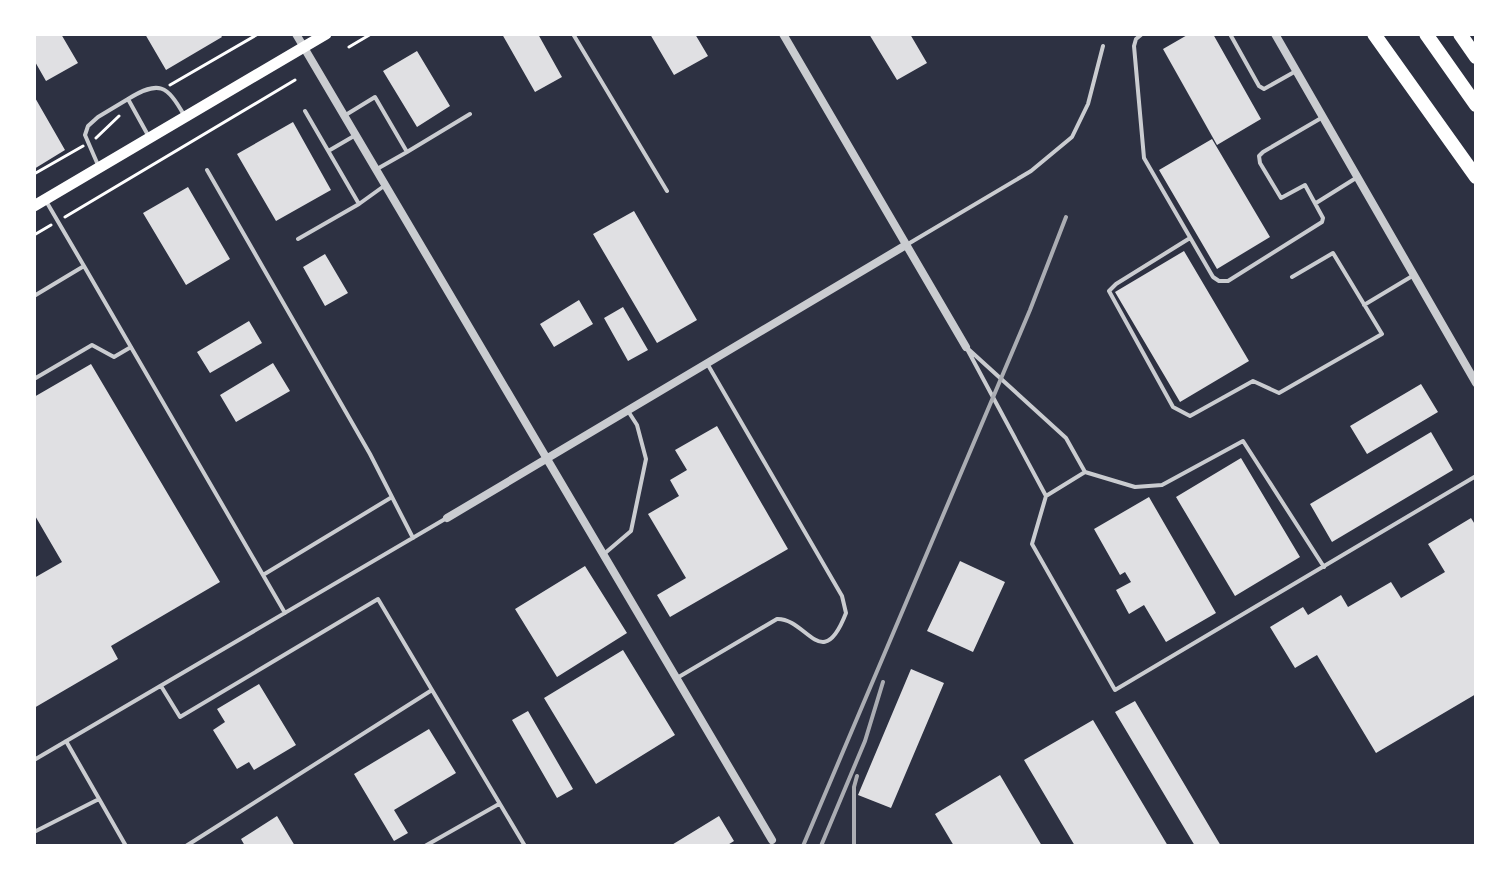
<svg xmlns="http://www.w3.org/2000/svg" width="1510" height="880" font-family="'Public Sans',sans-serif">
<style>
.building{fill:#e0e0e3}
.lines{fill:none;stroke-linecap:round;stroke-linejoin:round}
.path{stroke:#fff;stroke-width:3}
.service{stroke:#caccd0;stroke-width:4}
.minor{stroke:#caccd0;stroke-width:8}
.secondary{stroke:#fff;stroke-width:11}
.motorway{stroke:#fff;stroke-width:14}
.rail{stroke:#abadb3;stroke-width:4}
</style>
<rect width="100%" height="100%" fill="#2d3142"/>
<path class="building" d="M 34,34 L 61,34 L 78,63 L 46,81 L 34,60 Z
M 145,34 L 220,34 L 222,37 L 166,70 Z
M 502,34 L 538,34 L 562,77 L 535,92 Z
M 650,34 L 695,34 L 708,56 L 674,75 Z
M 869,34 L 910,34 L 927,63 L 897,80 Z
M 1189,34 L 1213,34 L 1261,119 L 1217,145 L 1163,49 Z
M 417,51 L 450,106 L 417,127 L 383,71 Z
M 34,96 L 65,150 L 34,169 Z
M 293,122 L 331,190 L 276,221 L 237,154 Z
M 1212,139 L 1270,237 L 1217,269 L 1159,170 Z
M 188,187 L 230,259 L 186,285 L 143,213 Z
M 634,211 L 697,320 L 657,343 L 593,234 Z
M 1184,251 L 1249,361 L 1180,402 L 1115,292 Z
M 325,254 L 348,293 L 325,306 L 303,267 Z
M 579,300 L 593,324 L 554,347 L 540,324 Z
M 623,307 L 648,350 L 628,361 L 604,318 Z
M 249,321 L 262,343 L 210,373 L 197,352 Z
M 273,363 L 290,391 L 236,422 L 220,395 Z
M 91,364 L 220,582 L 111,646 L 118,659 L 34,708 L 34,578 L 62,562 L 34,514 L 34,397 Z
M 1421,384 L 1438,412 L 1367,454 L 1350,426 Z
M 717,426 L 788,549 L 670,617 L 657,595 L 686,578 L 648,514 L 679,496 L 670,480 L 687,470 L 675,450 Z
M 1431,432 L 1453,470 L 1332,542 L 1310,504 Z
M 1241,458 L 1300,557 L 1235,596 L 1176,497 Z
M 1149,497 L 1216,613 L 1166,642 L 1144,605 L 1129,614 L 1116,590 L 1131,582 L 1125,572 L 1120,575 L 1094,529 Z
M 1471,518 L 1476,526 L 1476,694 L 1376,753 L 1317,655 L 1295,668 L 1270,627 L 1303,607 L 1308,615 L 1341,595 L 1348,607 L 1391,582 L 1401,598 L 1445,572 L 1428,544 Z
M 960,561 L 1005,582 L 973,652 L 927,631 Z
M 585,566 L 627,633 L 557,677 L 515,609 Z
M 623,650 L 675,735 L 596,784 L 544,698 Z
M 911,669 L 944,683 L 891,808 L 858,795 Z
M 259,684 L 296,745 L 254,770 L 249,762 L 237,769 L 213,730 L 225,722 L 217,709 Z
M 1135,701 L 1221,846 L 1195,846 L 1115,712 Z
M 528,711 L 573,789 L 557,798 L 512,720 Z
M 1093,720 L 1168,846 L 1075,846 L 1024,760 Z
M 429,729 L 456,773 L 394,810 L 408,833 L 394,841 L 354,774 Z
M 1000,775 L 1042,846 L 954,846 L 935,814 Z
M 277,816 L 295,846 L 245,846 L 241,839 Z
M 719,816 L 734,841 L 726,846 L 670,846 Z"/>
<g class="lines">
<path class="path" d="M 349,47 L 371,34
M 170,85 L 258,34
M 96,138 L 119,116
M 34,174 L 83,146
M 65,217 L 295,80
M 34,235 L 51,225"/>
<path class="service" d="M 573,34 L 667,191
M 1142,34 L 1136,39 L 1134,46 L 1144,158 L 1213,277 L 1219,281 L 1228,281 L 1322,222 L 1323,218 L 1305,185 L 1281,198 L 1260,163 L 1259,156 L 1263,152 L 1323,117
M 1230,34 L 1259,86 L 1264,89 L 1296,71
M 128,99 C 159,80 167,85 184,115
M 344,116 L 375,97 L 407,152 L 377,169
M 330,150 L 354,136
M 407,152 L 470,114
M 98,165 L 85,135 L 88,126 L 98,117 L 128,99 L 149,137
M 207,170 L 370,454 L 413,538
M 1316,203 L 1356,178
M 359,204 L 384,186
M 1190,238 L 1116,284 L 1109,291 L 1173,407 L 1190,416 L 1253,381 L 1279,393 L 1382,334 L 1333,253 L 1292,277
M 298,239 L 359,204 L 305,111
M 908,244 L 1031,171 L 1072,137 L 1088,104 L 1103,46
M 84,266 L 285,613
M 34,296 L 84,266 L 46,201
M 1364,305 L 1414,275
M 34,379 L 92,345 L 114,357 L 131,347
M 1085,472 L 1135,487 L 1162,485 L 1243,441 L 1324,567
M 1046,496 L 966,347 L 1066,438 L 1085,472 L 1046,496 L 1032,544 L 1115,690 L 1476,476
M 604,554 L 631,531 L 646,459 L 637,425 L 628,411
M 263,575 L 392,497
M 677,678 L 777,619 C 807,618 822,675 846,613 L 842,596 L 708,365
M 161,686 L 180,717 L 378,599 L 432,690 L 186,846
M 432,690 L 525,846
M 66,741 L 126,846
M 34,760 L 445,519
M 34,832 L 99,799
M 425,846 L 499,804"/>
<path class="minor" d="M 296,34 L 772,840
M 783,34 L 966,347
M 1275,34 L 1476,383
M 447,518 L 906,245"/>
<path class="secondary" d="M 34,206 L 326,34"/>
<path class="motorway" d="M 1374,34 L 1476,177
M 1426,34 L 1476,105
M 1460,34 L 1476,57"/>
<path class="rail" d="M 803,846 L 1030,310 L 1066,217
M 821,846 L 865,741 L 883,682
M 854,846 L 854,787 L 857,776"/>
</g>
<rect width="1510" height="880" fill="none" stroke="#ffffff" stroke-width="72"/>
</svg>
